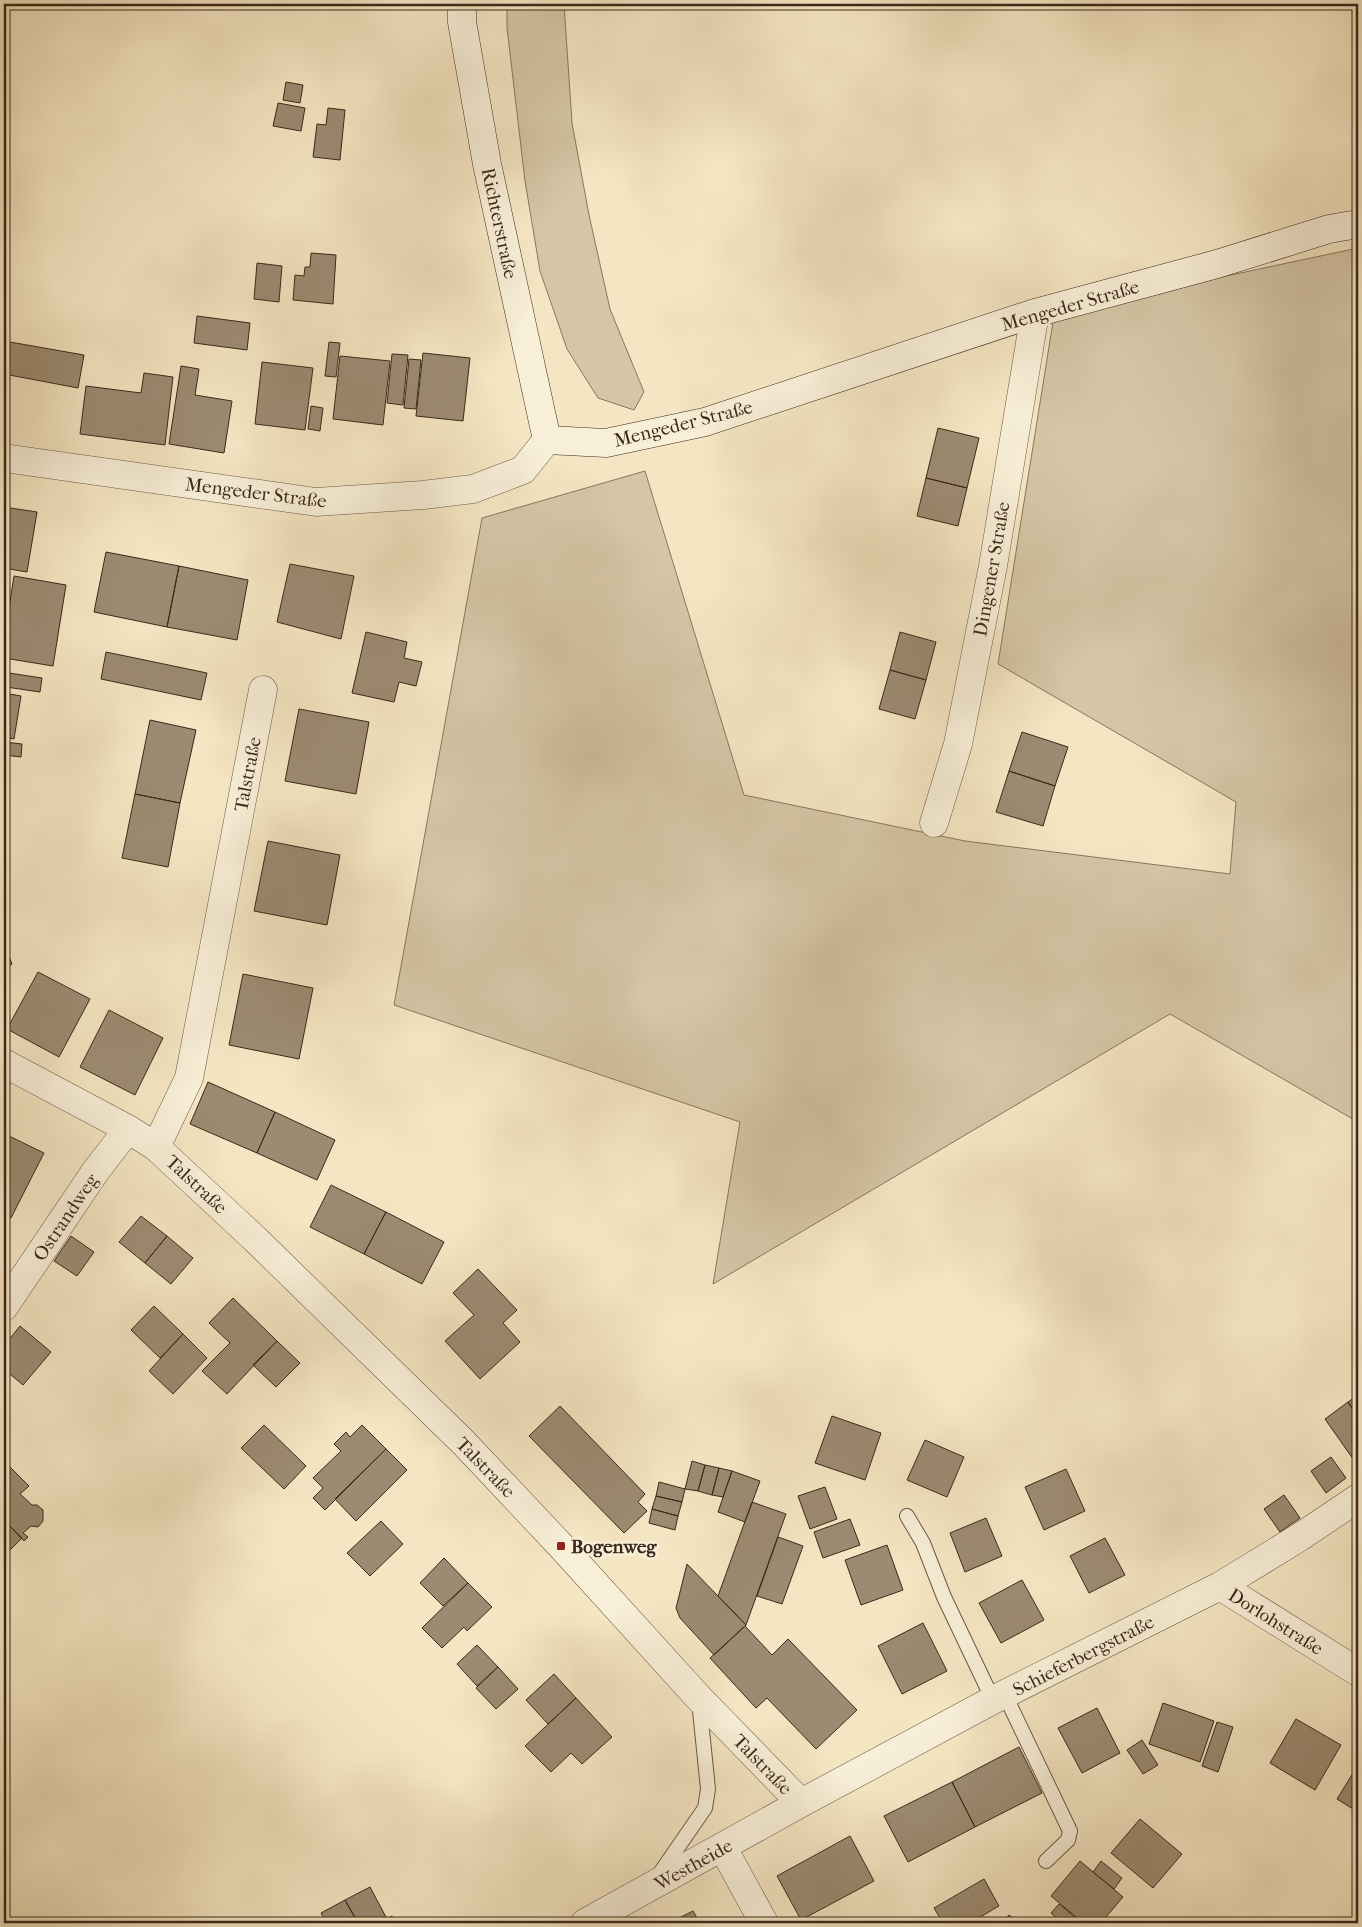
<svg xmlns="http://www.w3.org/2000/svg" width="1362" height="1927" font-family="'IM FELL French Canon',serif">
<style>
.green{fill:#d5c6a6;stroke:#887760}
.building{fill:#9c8b72;stroke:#3b281a}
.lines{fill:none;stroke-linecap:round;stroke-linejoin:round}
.lane-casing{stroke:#6a5844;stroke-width:16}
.street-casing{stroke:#6a5844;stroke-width:29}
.secondary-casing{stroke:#3b281a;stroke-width:29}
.lane{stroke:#f8efd8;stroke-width:14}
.street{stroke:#f8efd8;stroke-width:28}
.secondary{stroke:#f8efd8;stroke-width:28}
.poi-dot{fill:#8f2418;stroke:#f8efd8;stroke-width:2}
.labels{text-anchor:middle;stroke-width:5;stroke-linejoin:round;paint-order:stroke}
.street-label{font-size:19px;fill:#3b281a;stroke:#f8efd8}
.poi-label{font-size:19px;font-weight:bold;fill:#3b281a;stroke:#f8efd8;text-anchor:start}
</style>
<rect width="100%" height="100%" fill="#f5e6c3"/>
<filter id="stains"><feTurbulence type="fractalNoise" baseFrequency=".004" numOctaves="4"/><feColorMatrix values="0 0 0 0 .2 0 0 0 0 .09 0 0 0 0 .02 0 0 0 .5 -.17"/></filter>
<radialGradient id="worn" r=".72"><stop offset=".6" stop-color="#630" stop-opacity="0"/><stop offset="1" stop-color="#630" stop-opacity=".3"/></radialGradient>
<path class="green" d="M 507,4 L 564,4 L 572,123 L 589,215 L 610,309 L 644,392 L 634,410 L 598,398 L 567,349 L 540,271 L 525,181 L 507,28 Z
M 1358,248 L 1358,1122 L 1170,1014 L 713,1284 L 740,1122 L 394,1005 L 482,518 L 645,471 L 744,795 L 965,841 L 1230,874 L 1236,802 L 998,664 L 1053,322 L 1198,282 Z"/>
<path class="building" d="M 286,82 L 303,85 L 300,103 L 283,100 Z
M 278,103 L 305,108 L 301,131 L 273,126 Z
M 328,108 L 345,110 L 340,160 L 313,157 L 317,124 L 326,125 Z
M 311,253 L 336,255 L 333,304 L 293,300 L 295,275 L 304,276 L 305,267 L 310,267 Z
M 257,263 L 282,266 L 279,302 L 254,299 Z
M 197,316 L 250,323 L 247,350 L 194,343 Z
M 4,341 L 84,355 L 78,388 L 4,374 Z
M 329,342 L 340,343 L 336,377 L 325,376 Z
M 423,353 L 470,358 L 463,421 L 416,416 Z
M 392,354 L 408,355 L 403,405 L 387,403 Z
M 340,356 L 390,361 L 383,425 L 333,419 Z
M 409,359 L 421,360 L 416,409 L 404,408 Z
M 262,362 L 313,368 L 305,430 L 255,424 Z
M 181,366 L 199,369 L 195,395 L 232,401 L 224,453 L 169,444 Z
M 144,373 L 173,377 L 165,445 L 80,434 L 86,386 L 141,393 Z
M 4,377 L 10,378 L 4,411 Z
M 311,406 L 323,408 L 320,431 L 308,429 Z
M 938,428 L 979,438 L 967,488 L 926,478 Z
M 926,478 L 967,488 L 958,526 L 917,516 Z
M 4,507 L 37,512 L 27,572 L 4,568 Z
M 106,552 L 179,566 L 167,627 L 94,612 Z
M 290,564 L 354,576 L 341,639 L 277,622 Z
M 179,566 L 248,580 L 237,640 L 167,627 Z
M 14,576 L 66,585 L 53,666 L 4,658 L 4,640 Z
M 366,632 L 407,642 L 404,658 L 422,662 L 416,686 L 399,682 L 394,702 L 352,693 Z
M 900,632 L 936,642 L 926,680 L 890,670 Z
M 106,652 L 207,673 L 201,700 L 101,679 Z
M 890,670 L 926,680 L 915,719 L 879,709 Z
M 9,673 L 42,678 L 40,692 L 6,687 Z
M 4,693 L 21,696 L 14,739 L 4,737 Z
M 299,709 L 369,722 L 356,794 L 285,781 Z
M 150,720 L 196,730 L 180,803 L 135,794 Z
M 1022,732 L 1068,747 L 1055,786 L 1009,771 Z
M 4,742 L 22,744 L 21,757 L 4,755 Z
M 1009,771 L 1055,786 L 1043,826 L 996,812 Z
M 135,794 L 180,803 L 168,867 L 122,858 Z
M 268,841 L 340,855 L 327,925 L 254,911 Z
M 4,944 L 12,964 L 4,968 Z
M 38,972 L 90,999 L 59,1057 L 7,1029 Z
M 243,974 L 313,988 L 299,1059 L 229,1045 Z
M 109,1010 L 163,1038 L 135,1095 L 80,1067 Z
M 208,1082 L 275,1112 L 257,1153 L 190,1124 Z
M 275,1112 L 335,1140 L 317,1180 L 257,1153 Z
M 7,1135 L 44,1153 L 11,1218 L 4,1215 L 4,1142 Z
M 331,1185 L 386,1212 L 364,1254 L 310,1227 Z
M 386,1212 L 444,1242 L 422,1284 L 364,1254 Z
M 141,1216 L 167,1236 L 145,1263 L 119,1242 Z
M 71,1236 L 94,1252 L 77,1276 L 54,1261 Z
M 167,1236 L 193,1258 L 171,1284 L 145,1263 Z
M 478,1269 L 517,1310 L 503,1323 L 520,1342 L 480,1379 L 445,1341 L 474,1315 L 453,1293 Z
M 233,1298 L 277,1341 L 227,1394 L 202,1371 L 230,1343 L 209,1323 Z
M 154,1306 L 183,1334 L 160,1358 L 131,1330 Z
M 20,1326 L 51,1352 L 23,1385 L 4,1369 L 4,1346 Z
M 183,1334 L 207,1358 L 173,1394 L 149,1371 Z
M 277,1341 L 300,1363 L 276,1387 L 253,1365 Z
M 1358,1395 L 1358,1417 L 1348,1402 Z
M 1348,1402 L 1358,1417 L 1358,1466 L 1325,1419 Z
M 560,1406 L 645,1494 L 638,1502 L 647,1511 L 624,1533 L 529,1436 Z
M 832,1416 L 881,1433 L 865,1480 L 815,1463 Z
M 264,1425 L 306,1466 L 284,1489 L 241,1448 Z
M 362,1425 L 386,1449 L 325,1510 L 313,1498 L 323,1488 L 313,1478 L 341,1451 L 334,1444 L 346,1432 L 350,1437 Z
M 925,1440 L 964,1457 L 947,1497 L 907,1480 Z
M 386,1449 L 407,1470 L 356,1521 L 335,1499 Z
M 1331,1457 L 1346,1478 L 1326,1493 L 1311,1471 Z
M 4,1461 L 29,1486 L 20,1494 L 32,1505 L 37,1505 L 43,1510 L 43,1521 L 38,1527 L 31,1526 L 23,1533 L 28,1537 L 24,1541 L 4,1520 Z
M 692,1461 L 705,1465 L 698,1491 L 685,1489 Z
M 705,1465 L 719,1468 L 712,1495 L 698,1491 Z
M 719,1468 L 732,1471 L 723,1497 L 712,1495 Z
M 1066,1469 L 1085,1511 L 1044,1530 L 1025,1487 Z
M 732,1471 L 760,1481 L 745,1522 L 718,1512 Z
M 659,1482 L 685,1489 L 682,1502 L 656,1496 Z
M 825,1487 L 837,1519 L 810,1529 L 798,1496 Z
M 1284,1495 L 1300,1518 L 1280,1532 L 1264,1509 Z
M 656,1496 L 682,1502 L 678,1516 L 652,1509 Z
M 752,1502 L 786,1514 L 746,1625 L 718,1596 Z
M 652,1509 L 678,1516 L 675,1530 L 649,1523 Z
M 986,1518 L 1002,1556 L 965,1572 L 950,1533 Z
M 850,1519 L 860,1545 L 823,1558 L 814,1532 Z
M 4,1520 L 22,1538 L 4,1556 Z
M 381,1521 L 403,1544 L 370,1576 L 347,1553 Z
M 778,1537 L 803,1546 L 782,1604 L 757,1596 Z
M 1105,1538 L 1125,1575 L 1089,1593 L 1070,1556 Z
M 887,1545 L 903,1590 L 861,1605 L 845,1560 Z
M 444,1558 L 468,1583 L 443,1606 L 420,1583 Z
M 687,1564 L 746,1625 L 714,1655 L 680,1618 L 676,1608 Z
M 1022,1580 L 1044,1620 L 1001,1643 L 979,1603 Z
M 468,1583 L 492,1607 L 467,1631 L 464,1627 L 442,1648 L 422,1628 Z
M 923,1623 L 947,1671 L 902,1694 L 878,1646 Z
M 745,1626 L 772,1655 L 788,1639 L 857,1710 L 816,1749 L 767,1698 L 756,1708 L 710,1658 Z
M 477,1645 L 498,1667 L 477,1686 L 457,1664 Z
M 498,1667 L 518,1689 L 496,1709 L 476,1688 Z
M 554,1674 L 576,1698 L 548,1724 L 526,1700 Z
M 576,1698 L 612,1737 L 582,1764 L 571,1753 L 551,1772 L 525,1746 Z
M 1163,1703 L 1214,1721 L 1200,1762 L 1149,1744 Z
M 1097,1708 L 1120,1753 L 1082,1773 L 1058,1728 Z
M 1296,1719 L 1341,1745 L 1315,1790 L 1270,1763 Z
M 1217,1722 L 1233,1727 L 1218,1772 L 1202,1766 Z
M 1142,1740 L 1158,1765 L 1143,1774 L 1127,1750 Z
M 1019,1747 L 1042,1793 L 975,1827 L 952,1782 Z
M 1358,1765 L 1358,1812 L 1337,1799 Z
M 952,1782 L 975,1827 L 908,1862 L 884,1816 Z
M 1140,1819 L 1182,1854 L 1153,1888 L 1111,1853 Z
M 850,1836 L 874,1881 L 801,1920 L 777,1876 Z
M 1080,1861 L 1123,1897 L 1101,1923 L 1083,1923 L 1051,1896 Z
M 1101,1861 L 1122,1878 L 1114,1889 L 1093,1872 Z
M 984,1879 L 999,1906 L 970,1923 L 943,1923 L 934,1908 Z
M 370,1887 L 387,1919 L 392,1916 L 395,1923 L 358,1923 L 345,1900 Z
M 345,1900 L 358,1923 L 326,1923 L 321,1913 Z
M 1059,1904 L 1080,1921 L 1078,1923 L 1062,1923 L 1051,1913 Z
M 693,1911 L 700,1923 L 669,1923 Z
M 1009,1915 L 1019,1923 L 1002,1923 Z"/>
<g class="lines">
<g class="lane-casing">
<path id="lane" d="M 907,1516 L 923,1543 L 944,1597 L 993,1700
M 1005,1695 L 1070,1831 L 1068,1840 L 1046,1861
M 658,1876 L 705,1808 L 708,1789 L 699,1701"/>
</g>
<g class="street-casing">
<path id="street" d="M 4,458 L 316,502 L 423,495 L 473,489 L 523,470 L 547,440
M 934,823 L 958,744 L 993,566 L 1035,313
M 4,1063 L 128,1129 L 156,1147 L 255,1239 L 464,1443 L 561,1546 L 698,1697 L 801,1803
M 156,1147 L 189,1078 L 263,690
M 4,1307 L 95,1172 L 128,1129
M 1220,1586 L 1358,1672
M 723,1848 L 764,1923
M 585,1923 L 801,1803 L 993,1700 L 1220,1586 L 1300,1537 L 1358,1498"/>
</g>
<g class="secondary-casing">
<path id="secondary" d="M 462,4 L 462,22 L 487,164 L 547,440 L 606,443 L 705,422 L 1035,313 L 1217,264 L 1329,229 L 1358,224"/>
</g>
<use href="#lane" class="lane"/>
<use href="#street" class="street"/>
<use href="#secondary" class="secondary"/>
</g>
<rect class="poi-dot" x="556" y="1541" width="10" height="10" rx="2.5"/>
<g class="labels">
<g class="street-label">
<text transform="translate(500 223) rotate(78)" y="7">Richterstraße</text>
<text transform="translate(1070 305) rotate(-16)" y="7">Mengeder Straße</text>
<text transform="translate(683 423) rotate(-14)" y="7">Mengeder Straße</text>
<text transform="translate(256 492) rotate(7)" y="7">Mengeder Straße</text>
<text transform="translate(991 569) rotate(-80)" y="7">Dingener Straße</text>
<text transform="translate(247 774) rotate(-79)" y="7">Talstraße</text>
<text transform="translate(197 1184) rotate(43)" y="7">Talstraße</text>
<text transform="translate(65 1217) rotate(-56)" y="7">Ostrandweg</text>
<text transform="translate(486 1467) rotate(46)" y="7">Talstraße</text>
<text transform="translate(1276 1621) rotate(32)" y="7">Dorlohstraße</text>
<text transform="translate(1083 1655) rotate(-27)" y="7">Schieferbergstraße</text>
<text transform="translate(763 1764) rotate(46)" y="7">Talstraße</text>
<text transform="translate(693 1864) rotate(-29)" y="7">Westheide</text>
</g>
<g class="poi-label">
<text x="571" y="1553">Bogenweg</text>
</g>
</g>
<rect width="1362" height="1927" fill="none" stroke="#f5e6c3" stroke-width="20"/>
<rect x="5" y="5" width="1352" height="1917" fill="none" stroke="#3b281a" stroke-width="2.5"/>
<rect x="10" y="10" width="1342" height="1907" fill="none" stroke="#3b281a"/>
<rect width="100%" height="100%" filter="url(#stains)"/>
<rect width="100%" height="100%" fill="url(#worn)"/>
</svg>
